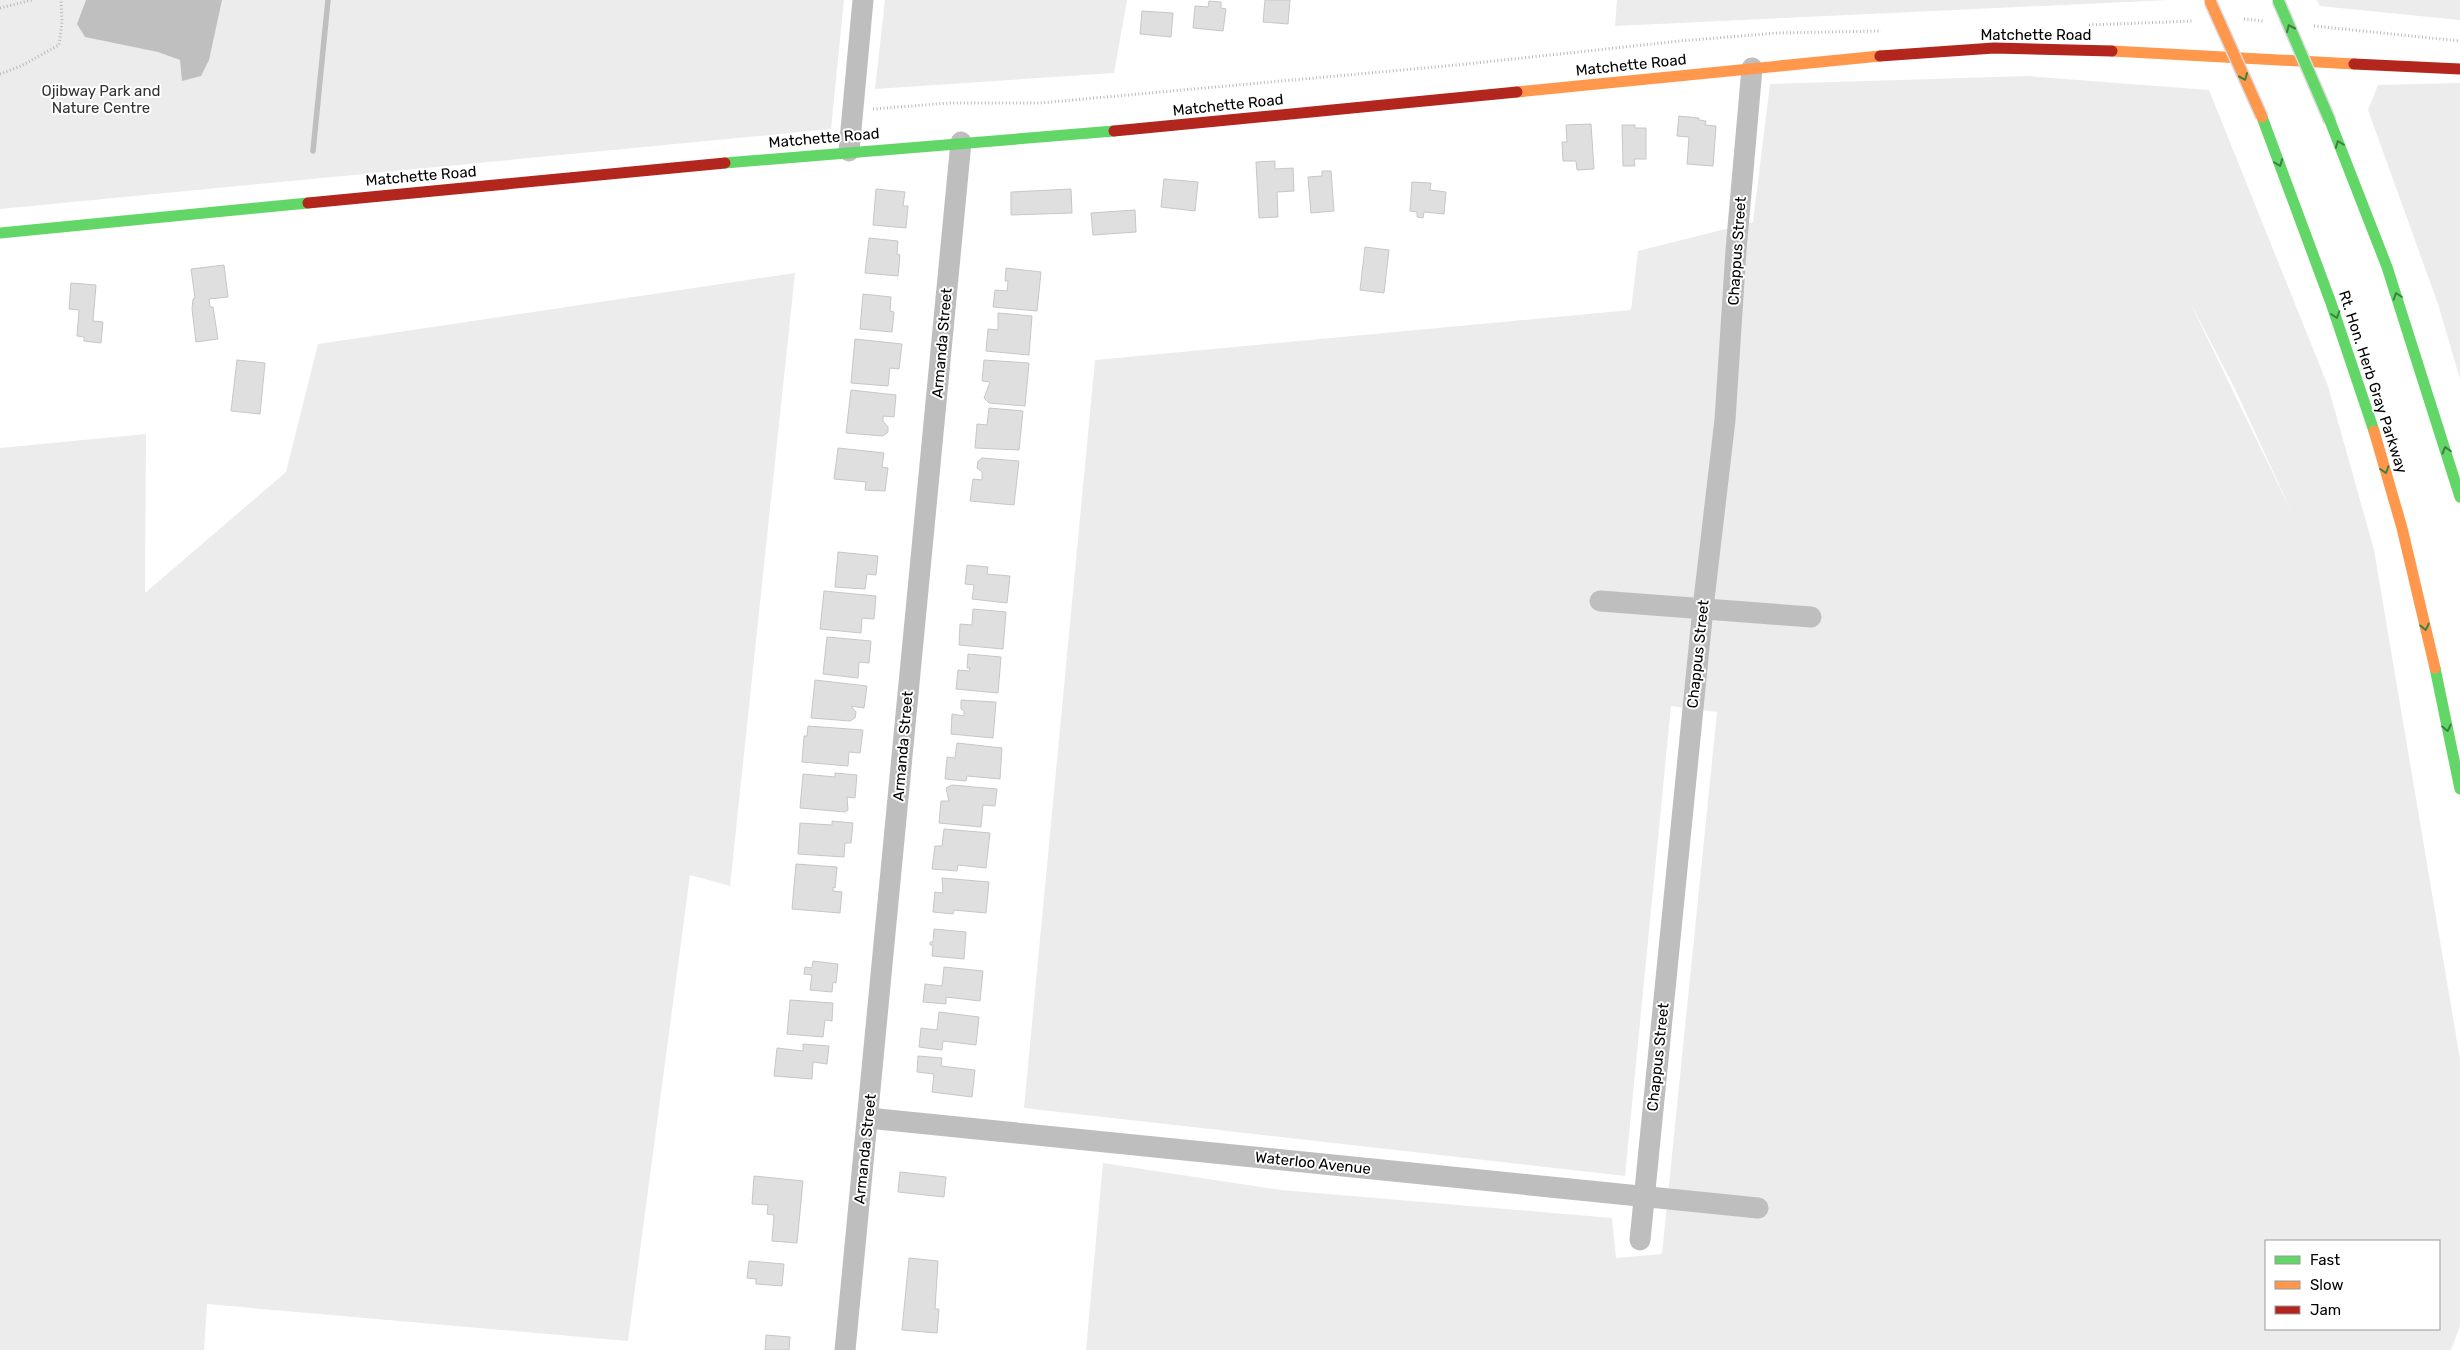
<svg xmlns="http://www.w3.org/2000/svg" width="2460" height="1350" font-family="Rubik,sans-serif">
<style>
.green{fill:#ececec;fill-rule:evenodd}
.water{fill:#bfbfbf}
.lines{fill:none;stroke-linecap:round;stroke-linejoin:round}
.stream{stroke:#bfbfbf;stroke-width:5.5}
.building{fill:#dfdfdf;stroke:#c7c7c7}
.path{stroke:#b9b9b9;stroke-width:3;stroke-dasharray:1 2.5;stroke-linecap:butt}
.street{stroke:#bebebe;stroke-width:21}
.fast{stroke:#63d668;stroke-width:11}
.slow{stroke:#ff974d;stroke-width:11}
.jam{stroke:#b3261e;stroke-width:11}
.fast-bridge-casing{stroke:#dbdbdb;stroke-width:14;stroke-linecap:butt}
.slow-bridge-casing{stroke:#dbdbdb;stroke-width:14;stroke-linecap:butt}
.fast-bridge{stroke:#63d668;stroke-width:11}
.slow-bridge{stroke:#ff974d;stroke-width:11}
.oneway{stroke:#3b803e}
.labels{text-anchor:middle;stroke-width:4;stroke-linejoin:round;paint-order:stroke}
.street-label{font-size:15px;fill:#000;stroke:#fff}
.park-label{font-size:15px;fill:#333;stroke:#fff}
</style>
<rect width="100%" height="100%" fill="#fff"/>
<path class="green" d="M 0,0 L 844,0 L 831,129 L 0,209 Z
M 885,0 L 1127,0 L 1114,73 L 875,89 Z
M 1617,0 L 2170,0 L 1615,26 Z
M 2317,0 L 2460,0 L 2460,20 L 2320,6 Z
M 2027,76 L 2209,90 L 2328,386 L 2374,550 L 2460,1059 L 2460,1326 L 2451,1350 L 1086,1350 L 1103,1163 L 1281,1190 L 1612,1218 L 1616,1258 L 1662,1254 L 1717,712 L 1671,706 L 1625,1176 L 1024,1108 L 1095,360 L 1631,310 L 1638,251 L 1753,222 L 1770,84 ZM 2187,296 L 2236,391 L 2293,515 ZM 2266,1241 L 2439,1241 L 2439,1329 L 2266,1329 Z
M 2460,83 L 2460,379 L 2438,304 L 2368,110 L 2378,85 Z
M 795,273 L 730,886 L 690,875 L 628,1341 L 207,1304 L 204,1350 L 0,1350 L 0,448 L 146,434 L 145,593 L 286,472 L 318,344 Z"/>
<path class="water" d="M 86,0 L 222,0 L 209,60 L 201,76 L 182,81 L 180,60 L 158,52 L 85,37 L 77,24 Z"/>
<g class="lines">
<path class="stream" d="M 313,151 L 328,0"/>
</g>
<path class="building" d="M 1265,0 L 1290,0 L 1288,24 L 1263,22 Z
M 1209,1 L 1221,2 L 1221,8 L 1226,9 L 1223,31 L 1193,28 L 1195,6 L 1208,7 Z
M 1142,11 L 1173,13 L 1171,37 L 1140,34 Z
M 1679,116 L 1699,118 L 1699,120 L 1706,121 L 1705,125 L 1716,126 L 1713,166 L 1687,164 L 1689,137 L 1677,136 Z
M 1591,124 L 1594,169 L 1577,170 L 1576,161 L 1563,161 L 1562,142 L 1567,142 L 1566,125 Z
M 1622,125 L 1635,125 L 1635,128 L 1646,128 L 1646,159 L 1634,159 L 1635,166 L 1623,166 Z
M 1275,161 L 1275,169 L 1293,168 L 1294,191 L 1277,192 L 1278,217 L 1259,218 L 1256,162 Z
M 1322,171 L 1331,171 L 1334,211 L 1311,213 L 1308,177 L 1322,176 Z
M 1164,179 L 1198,182 L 1195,211 L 1161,207 Z
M 1412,182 L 1431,183 L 1430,190 L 1446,192 L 1444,214 L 1424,212 L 1423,218 L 1417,217 L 1417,212 L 1410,211 Z
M 876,189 L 905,192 L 903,206 L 908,206 L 906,228 L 873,225 Z
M 1071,189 L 1072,213 L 1011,215 L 1011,192 Z
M 1135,210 L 1136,232 L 1093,235 L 1091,213 Z
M 869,238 L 898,241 L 897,254 L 900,255 L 898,276 L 865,273 Z
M 1365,247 L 1389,250 L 1384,293 L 1360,290 Z
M 224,265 L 228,297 L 209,299 L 210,307 L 213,307 L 218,339 L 196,342 L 192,309 L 193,299 L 195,298 L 191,269 Z
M 1006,268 L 1041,272 L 1037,311 L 993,307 L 995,290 L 1007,291 L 1008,281 L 1005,281 Z
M 71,283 L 96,285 L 93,321 L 103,322 L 101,343 L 84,341 L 84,337 L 77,336 L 79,310 L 69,309 Z
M 863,294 L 891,297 L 890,311 L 894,312 L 892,332 L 860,329 Z
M 998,313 L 1032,316 L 1029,355 L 986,351 L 988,329 L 998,330 Z
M 855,339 L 902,344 L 899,369 L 890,368 L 888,386 L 851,383 Z
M 237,360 L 265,363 L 260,414 L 231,411 Z
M 984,360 L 1029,363 L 1025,406 L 989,403 L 984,398 L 990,382 L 982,381 Z
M 851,390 L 896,395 L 894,417 L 883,416 L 883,421 L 888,427 L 888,432 L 883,436 L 846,433 Z
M 989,408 L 1023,411 L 1019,450 L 975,448 L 977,424 L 987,425 Z
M 838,448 L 884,453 L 882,467 L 888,468 L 885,491 L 865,490 L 866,482 L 834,479 Z
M 982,458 L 1019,461 L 1014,505 L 970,501 L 973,479 L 982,480 L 982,472 L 977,468 L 978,461 Z
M 838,552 L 878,556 L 876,575 L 867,574 L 865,589 L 835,587 Z
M 967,565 L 988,567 L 987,574 L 1010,576 L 1007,603 L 972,599 L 974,585 L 965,584 Z
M 824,591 L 876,596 L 874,619 L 862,618 L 861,633 L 820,629 Z
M 973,609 L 1006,612 L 1003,649 L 959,645 L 960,624 L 972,625 Z
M 827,637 L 871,641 L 869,663 L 859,662 L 858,678 L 823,674 Z
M 968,654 L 1001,657 L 998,693 L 956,689 L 958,670 L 969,671 L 970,668 L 967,668 Z
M 815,680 L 867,686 L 864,708 L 851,706 L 856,712 L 855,718 L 850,721 L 811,718 Z
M 961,700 L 996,702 L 993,738 L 951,734 L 952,714 L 964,716 L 964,711 L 961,709 Z
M 808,726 L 863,730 L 860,753 L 849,752 L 848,766 L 802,762 L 804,736 L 807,736 Z
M 957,743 L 1002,748 L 1000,779 L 967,776 L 966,781 L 945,779 L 947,757 L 955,758 Z
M 835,773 L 857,775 L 855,798 L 847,797 L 848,810 L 845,812 L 800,808 L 803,774 L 835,777 Z
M 952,785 L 997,789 L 995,806 L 983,805 L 981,827 L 939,823 L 941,801 L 949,801 L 946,788 Z
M 832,821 L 853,823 L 851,843 L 845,843 L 844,857 L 798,854 L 800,823 L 832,825 Z
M 944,829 L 990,833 L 986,868 L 958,865 L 957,871 L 932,869 L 935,846 L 942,846 Z
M 796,864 L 837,867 L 835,888 L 833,887 L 833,891 L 842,892 L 840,913 L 792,909 Z
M 942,878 L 989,882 L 986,913 L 954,910 L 953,914 L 933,912 L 935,892 L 943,893 Z
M 934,929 L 966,932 L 964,959 L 932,956 L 933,945 L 930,945 L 930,942 L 933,942 Z
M 813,961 L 838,964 L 836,983 L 833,982 L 832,992 L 810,990 L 812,975 L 804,974 L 805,967 L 812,968 Z
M 944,967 L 983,971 L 980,1001 L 946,997 L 946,1004 L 923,1002 L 925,984 L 942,986 Z
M 790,1000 L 833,1003 L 832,1021 L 825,1020 L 823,1037 L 787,1034 Z
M 939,1012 L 979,1017 L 976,1045 L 943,1041 L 942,1050 L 919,1047 L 921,1028 L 937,1030 Z
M 803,1044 L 829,1046 L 827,1064 L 813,1062 L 812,1079 L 774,1076 L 777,1048 L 803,1051 Z
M 918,1056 L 942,1058 L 941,1066 L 975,1070 L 972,1097 L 932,1092 L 934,1074 L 917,1072 Z
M 900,1172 L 946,1177 L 944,1197 L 898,1192 Z
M 754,1176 L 803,1181 L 797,1243 L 772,1241 L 774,1215 L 767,1214 L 768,1205 L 752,1204 Z
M 909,1258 L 938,1261 L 935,1309 L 939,1309 L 937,1333 L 902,1330 Z
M 749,1261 L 784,1264 L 782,1286 L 756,1284 L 756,1279 L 747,1278 Z
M 766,1335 L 790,1337 L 789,1350 L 765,1350 Z"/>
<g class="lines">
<path class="path" d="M 0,8 L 32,0
M 2244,19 L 2263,21
M 2089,25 L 2193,21
M 2314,26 L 2460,41
M 0,74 L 21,66 L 59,45 L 62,22 L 61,0
M 873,109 L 950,103 L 1040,103 L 1457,65 L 1680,41 L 1777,33 L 1881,31"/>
<path class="street" d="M 849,151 L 863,0
M 1600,601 L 1811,617
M 868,1118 L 1758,1208
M 1640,1240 L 1703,608 L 1725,420 L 1736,250 L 1752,68
M 845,1350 L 961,142"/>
<path class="fast" d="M 2262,117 L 2331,303 L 2374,431
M 2330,121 L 2387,267 L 2460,497
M 725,163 L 1114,131
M 0,233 L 308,203
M 2435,668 L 2460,789"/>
<path class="slow" d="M 2112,51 L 2354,64
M 1517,92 L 1880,56
M 2374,431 L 2402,528 L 2435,668"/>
<path class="jam" d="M 1880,56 L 1994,48 L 2112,51
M 2354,64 L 2460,69
M 1114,131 L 1517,92
M 308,203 L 725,163"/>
<g class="fast-bridge-casing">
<path id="fast-bridge" d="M 2278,0 L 2330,121"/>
</g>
<g class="slow-bridge-casing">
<path id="slow-bridge" d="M 2210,1 L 2262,117"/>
</g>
<use href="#fast-bridge" class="fast-bridge"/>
<use href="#slow-bridge" class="slow-bridge"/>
</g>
<defs><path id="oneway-chevron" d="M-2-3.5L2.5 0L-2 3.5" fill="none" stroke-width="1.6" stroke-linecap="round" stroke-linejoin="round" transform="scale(1.25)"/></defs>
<g class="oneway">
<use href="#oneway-chevron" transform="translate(2290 28) rotate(-114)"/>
<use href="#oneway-chevron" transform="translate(2244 77) rotate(66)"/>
<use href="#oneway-chevron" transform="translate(2339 144) rotate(-111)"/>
<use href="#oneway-chevron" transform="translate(2279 163) rotate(69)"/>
<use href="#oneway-chevron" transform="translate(2397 296) rotate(-108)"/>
<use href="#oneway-chevron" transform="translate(2336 315) rotate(72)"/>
<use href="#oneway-chevron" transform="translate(2446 450) rotate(-106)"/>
<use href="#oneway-chevron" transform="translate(2385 470) rotate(72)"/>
<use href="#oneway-chevron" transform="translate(2425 627) rotate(77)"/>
<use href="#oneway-chevron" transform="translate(2447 728) rotate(78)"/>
</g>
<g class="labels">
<g class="street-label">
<text x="2036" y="40">Matchette Road</text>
<text transform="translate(1631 65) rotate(-6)" y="5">Matchette Road</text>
<text transform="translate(1228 105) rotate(-6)" y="5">Matchette Road</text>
<text transform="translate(824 138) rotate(-5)" y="5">Matchette Road</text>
<text transform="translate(421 176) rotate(-5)" y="5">Matchette Road</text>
<text transform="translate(1737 251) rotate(-86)" y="5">Chappus Street</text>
<text transform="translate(942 343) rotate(-85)" y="5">Armanda Street</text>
<text transform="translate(2373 382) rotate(72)" y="5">Rt. Hon. Herb Gray Parkway</text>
<text transform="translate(1698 654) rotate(-84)" y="5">Chappus Street</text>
<text transform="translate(903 746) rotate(-85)" y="5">Armanda Street</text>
<text transform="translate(1658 1057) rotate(-84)" y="5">Chappus Street</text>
<text transform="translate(865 1149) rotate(-84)" y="5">Armanda Street</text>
<text transform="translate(1313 1163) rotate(6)" y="5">Waterloo Avenue</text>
</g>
<g class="park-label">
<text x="101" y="96">Ojibway Park and<tspan x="101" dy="17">Nature Centre</tspan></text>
</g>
</g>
<rect x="2265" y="1240" width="175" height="90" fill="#ffffff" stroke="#999999"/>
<rect x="2275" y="1256" width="25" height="8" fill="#63d668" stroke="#999999"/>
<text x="2310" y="1265" font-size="15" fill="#000000">Fast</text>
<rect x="2275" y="1281" width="25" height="8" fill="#ff974d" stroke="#999999"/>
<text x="2310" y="1290" font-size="15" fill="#000000">Slow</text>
<rect x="2275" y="1306" width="25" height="8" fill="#b3261e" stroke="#999999"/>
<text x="2310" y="1315" font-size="15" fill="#000000">Jam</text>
</svg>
